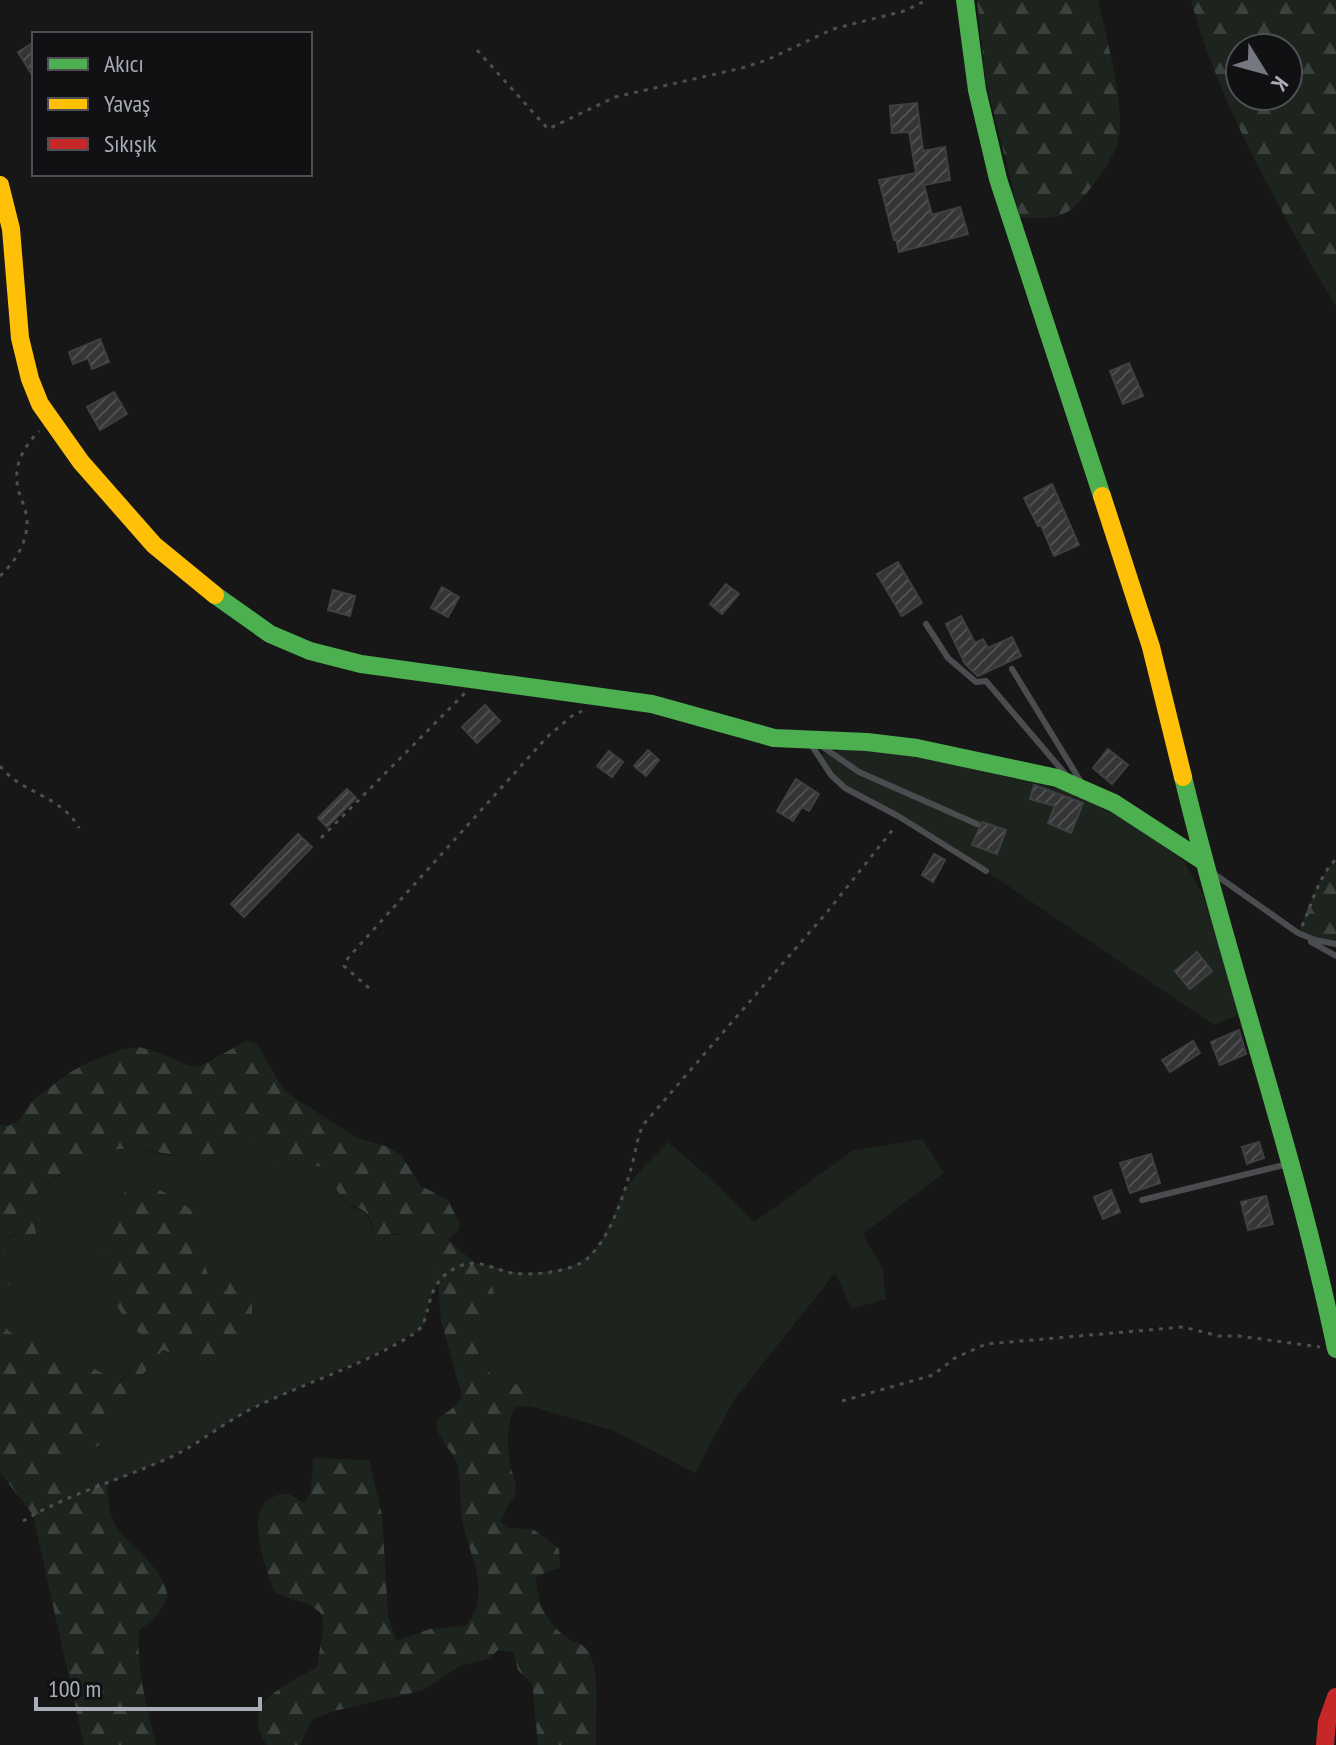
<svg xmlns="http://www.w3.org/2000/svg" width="1336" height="1745" font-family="'PT Sans Narrow',sans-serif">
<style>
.grass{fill:#1d241e}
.forest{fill:url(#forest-firs);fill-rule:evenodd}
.building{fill:url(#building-hatch);stroke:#3f4043;stroke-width:2}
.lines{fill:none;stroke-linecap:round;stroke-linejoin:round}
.path{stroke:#4d4e52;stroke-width:3;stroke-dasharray:4 6;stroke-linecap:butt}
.lane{stroke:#4b4c50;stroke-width:6}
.fast{stroke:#4caf50;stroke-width:18}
.slow{stroke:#ffc107;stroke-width:18}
.jam{stroke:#c62828;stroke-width:18}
</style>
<defs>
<pattern id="forest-firs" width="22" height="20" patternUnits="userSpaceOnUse" patternTransform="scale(2)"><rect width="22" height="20" fill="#1d241e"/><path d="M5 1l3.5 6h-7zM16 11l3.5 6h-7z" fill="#3b413d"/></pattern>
<pattern id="building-hatch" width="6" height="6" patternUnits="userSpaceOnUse" patternTransform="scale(2)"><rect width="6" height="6" fill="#353536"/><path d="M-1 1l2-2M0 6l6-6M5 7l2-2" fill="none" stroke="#4f5051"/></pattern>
</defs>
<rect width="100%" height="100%" fill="#171717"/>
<path class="grass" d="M 1336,258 L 1336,306 L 1316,273 Z
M 851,748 L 908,754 L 1068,791 L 1105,808 L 1164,846 L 1184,861 L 1203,895 L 1241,1014 L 1214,1025 L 986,871 L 845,788 L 818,755 Z
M 242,1137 C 261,1145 270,1166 290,1173 C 299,1169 311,1163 321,1167 C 333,1171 335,1188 342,1198 C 358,1218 366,1200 373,1233 L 406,1235 L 429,1262 L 438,1282 L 427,1307 L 425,1323 L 418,1331 L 368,1357 L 252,1408 L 165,1460 L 107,1483 L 73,1478 L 67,1474 L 67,1460 L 72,1454 L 91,1450 L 113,1429 L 122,1400 L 163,1350 L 198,1362 L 226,1291 L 219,1293 L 212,1290 L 204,1263 L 193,1244 L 189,1229 L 200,1218 C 187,1207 150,1177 134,1186 C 128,1188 123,1194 119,1198 L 114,1299 L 131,1326 L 153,1343 L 119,1383 L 38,1339 L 11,1333 L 0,1322 L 0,1289 L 9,1286 L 11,1278 L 3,1248 C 12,1230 18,1233 37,1231 L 31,1215 L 32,1201 L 42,1188 L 87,1157 L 111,1150 L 131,1148 L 172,1156 L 223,1151 Z
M 922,1139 L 944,1173 L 863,1234 L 883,1270 L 886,1299 L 852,1309 L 835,1273 L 734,1400 L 695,1473 L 614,1431 L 530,1406 L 529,1398 L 522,1386 C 513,1383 500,1381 492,1375 C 467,1355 482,1320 495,1299 L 490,1276 L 474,1264 C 492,1263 509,1274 528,1273 C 568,1271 590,1265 608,1228 C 614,1217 616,1204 623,1193 C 633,1175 654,1158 668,1142 L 720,1187 L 754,1222 L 852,1151 Z"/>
<path class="forest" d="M 977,0 L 1098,0 C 1106,38 1124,98 1119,135 C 1117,153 1103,171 1093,185 C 1068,218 1060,220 1020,217 L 986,83 Z
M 1191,0 L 1336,0 L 1336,258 L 1316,273 C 1267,185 1218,98 1191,0 ZM 1240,48 L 1288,48 L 1288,96 L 1240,96 Z
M 1336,860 L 1336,944 L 1298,933 C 1310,907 1315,880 1336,860 Z
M 246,1041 L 257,1044 L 281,1086 L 290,1095 L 357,1138 L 388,1147 L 401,1155 L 421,1186 L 448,1200 L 460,1225 L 458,1231 L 447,1239 L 490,1276 L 495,1299 C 482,1320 467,1356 492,1375 C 500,1381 514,1383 522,1386 L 529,1398 L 530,1406 L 516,1407 C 505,1421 508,1452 511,1469 C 513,1475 516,1481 516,1488 C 516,1500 503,1509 501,1522 L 508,1528 L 533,1529 L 559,1549 L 560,1568 L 536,1576 C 536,1601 547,1625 569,1639 C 577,1643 584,1644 589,1653 C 602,1679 594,1716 596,1745 L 538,1745 L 533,1691 L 532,1684 L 518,1670 L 513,1652 L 498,1650 L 488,1659 L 462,1665 L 421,1691 L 334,1711 L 312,1720 L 300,1745 L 267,1745 C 237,1703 287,1685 317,1667 L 323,1630 L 322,1615 C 310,1600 290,1601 274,1592 C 267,1571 244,1512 270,1499 C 275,1496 281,1493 287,1494 C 293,1495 299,1500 304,1503 L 311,1492 L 313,1458 L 369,1460 L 382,1515 L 388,1615 L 396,1641 L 430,1629 L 466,1626 C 494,1590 468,1556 462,1518 C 459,1501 462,1477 456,1461 C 450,1447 438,1440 436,1423 C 445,1410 456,1410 462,1396 L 441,1320 L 438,1282 L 429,1262 L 406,1235 L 395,1233 L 376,1238 C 372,1230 373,1220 367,1214 C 361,1206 350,1208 342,1197 C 323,1172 330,1156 290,1173 C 270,1166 261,1145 242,1137 C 236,1142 229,1148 222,1151 C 185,1166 148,1143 112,1150 C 91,1154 74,1165 57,1177 C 47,1183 35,1192 32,1203 C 28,1217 39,1226 35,1239 L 14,1233 L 9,1236 L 3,1248 L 11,1278 L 9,1286 L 0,1289 L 0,1125 L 8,1126 L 17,1122 L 34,1099 L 69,1073 L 87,1063 L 122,1049 L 139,1047 L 157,1052 L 188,1065 L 199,1067 Z
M 135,1184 C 159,1184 182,1203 201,1217 L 189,1230 L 193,1244 L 204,1262 L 212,1289 L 219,1293 L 226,1291 L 235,1271 L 248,1286 L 252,1306 L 252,1320 L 235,1345 L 198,1362 L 163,1350 L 122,1400 L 113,1429 L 103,1442 L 91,1450 L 72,1454 L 67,1460 L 67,1474 L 73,1478 L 107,1483 C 109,1497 108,1514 116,1526 C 134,1553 159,1561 168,1596 L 157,1615 L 139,1631 C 136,1670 147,1707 156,1745 L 84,1745 L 33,1515 L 0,1472 L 0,1322 L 11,1333 L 38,1338 L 120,1383 L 153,1343 C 147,1338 139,1333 133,1328 C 107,1303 96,1244 109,1211 C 114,1200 126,1192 135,1184 Z"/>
<path class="building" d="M 34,42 L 34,78 L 18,52 Z
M 917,103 L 923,151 L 945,147 L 950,180 L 924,185 L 932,215 L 960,207 L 968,234 L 899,252 L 896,239 L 894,240 L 879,180 L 916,173 L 909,132 L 892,133 L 890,106 Z
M 100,339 L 109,362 L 92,369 L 88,358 L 73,364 L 69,352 Z
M 1129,363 L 1143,396 L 1123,404 L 1110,371 Z
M 114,392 L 127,414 L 100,430 L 87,407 Z
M 1052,484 L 1079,545 L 1054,556 L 1041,525 L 1038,526 L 1024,498 Z
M 898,562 L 922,603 L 902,616 L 877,574 Z
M 726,584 L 739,594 L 722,614 L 710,604 Z
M 442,587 L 459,597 L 448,617 L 431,608 Z
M 333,590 L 355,596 L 350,616 L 328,610 Z
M 961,616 L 975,643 L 983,639 L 988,648 L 1012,637 L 1021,656 L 978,676 L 965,664 L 946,624 Z
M 485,705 L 500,721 L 477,743 L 462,727 Z
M 1108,749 L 1128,765 L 1112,784 L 1093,768 Z
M 648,750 L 659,760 L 646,776 L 634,766 Z
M 609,751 L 623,762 L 612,777 L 597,766 Z
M 796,779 L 819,794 L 809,811 L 802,807 L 793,821 L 777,811 Z
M 1034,785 L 1083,803 L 1071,833 L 1048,823 L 1055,806 L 1030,799 Z
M 347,789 L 356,798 L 327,827 L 318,818 Z
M 982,822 L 1006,830 L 997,854 L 972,845 Z
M 298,834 L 312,847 L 244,917 L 231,904 Z
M 934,854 L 945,860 L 933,882 L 922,875 Z
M 1197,952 L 1212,971 L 1190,989 L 1175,971 Z
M 1239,1030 L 1246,1054 L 1220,1065 L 1211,1042 Z
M 1193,1041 L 1200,1053 L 1170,1072 L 1162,1060 Z
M 1259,1142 L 1264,1158 L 1247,1164 L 1242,1147 Z
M 1151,1154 L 1160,1183 L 1130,1193 L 1120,1163 Z
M 1111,1190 L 1120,1212 L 1103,1219 L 1094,1197 Z
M 1266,1196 L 1273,1224 L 1248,1230 L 1241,1202 Z"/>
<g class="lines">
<path class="path" d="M 477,50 L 548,129 L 615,97 L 742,68 L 767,60 L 833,29 L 904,11 L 927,0
M 0,576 C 15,562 28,542 27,520 C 26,509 21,499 18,489 C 13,465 23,448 39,431
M 0,766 C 22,794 61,795 79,828
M 321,838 L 465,693
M 1302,926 C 1313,902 1317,879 1336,859
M 369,988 L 344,966 L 348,958 L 547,737 L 572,716 L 582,711
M 842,1401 L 933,1375 L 955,1358 L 986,1344 L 1183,1327 L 1219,1336 L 1239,1336 L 1320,1347
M 23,1521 C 66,1495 116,1481 162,1461 C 194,1448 220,1425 251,1409 C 304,1383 365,1365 415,1333 C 435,1320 420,1282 460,1266 C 478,1258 495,1270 512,1273 C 532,1276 573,1272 588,1258 C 611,1236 624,1195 632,1165 C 636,1151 637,1138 643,1125 L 828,911 L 894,828"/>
<path class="lane" d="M 926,624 L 948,658 L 976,682 L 986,681 L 1067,776
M 1012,669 L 1081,782
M 810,743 L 831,775 L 845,788 L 898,816 L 986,871
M 820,745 L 859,772 L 977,824
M 1213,873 L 1298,933 L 1315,940 L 1336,944
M 1311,942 L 1336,956
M 1142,1200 L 1288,1164"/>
<path class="fast" d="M 965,0 L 977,90 L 998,179 L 1102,496
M 215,595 L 270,634 L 310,651 L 361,664 L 652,704 L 774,738 L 867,742 L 917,748 L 1057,778 L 1114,803 L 1203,861
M 1183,777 C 1229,969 1296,1156 1336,1349"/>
<path class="slow" d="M 0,185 L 11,229 L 20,338 L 30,379 L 40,404 L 81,462 L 154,545 L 215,595
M 1102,496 L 1151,647 L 1183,777"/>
<path class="jam" d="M 1325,1745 L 1327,1722 L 1336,1697"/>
</g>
<rect x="32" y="32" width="280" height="144" fill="#111113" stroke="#4d4f55" stroke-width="2"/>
<rect x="48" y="58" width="40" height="12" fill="#4caf50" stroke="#4d4f55" stroke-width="2"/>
<text x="104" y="72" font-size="24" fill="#a8adb8">Akıcı</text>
<rect x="48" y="98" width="40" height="12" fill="#ffc107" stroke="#4d4f55" stroke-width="2"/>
<text x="104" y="112" font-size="24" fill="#a8adb8">Yavaş</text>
<rect x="48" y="138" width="40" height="12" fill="#c62828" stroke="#4d4f55" stroke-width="2"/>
<text x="104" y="152" font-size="24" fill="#a8adb8">Sıkışık</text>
<g transform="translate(1264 72) rotate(127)"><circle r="38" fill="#111113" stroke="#4d4f55" stroke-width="2"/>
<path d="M0-6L14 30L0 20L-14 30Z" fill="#757880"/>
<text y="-12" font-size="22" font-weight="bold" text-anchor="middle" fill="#a8adb8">K</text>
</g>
<path d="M36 1697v12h224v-12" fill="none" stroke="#a8adb8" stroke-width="4"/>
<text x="48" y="1697" font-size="24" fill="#a8adb8" stroke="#111113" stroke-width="6" paint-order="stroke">100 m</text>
</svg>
